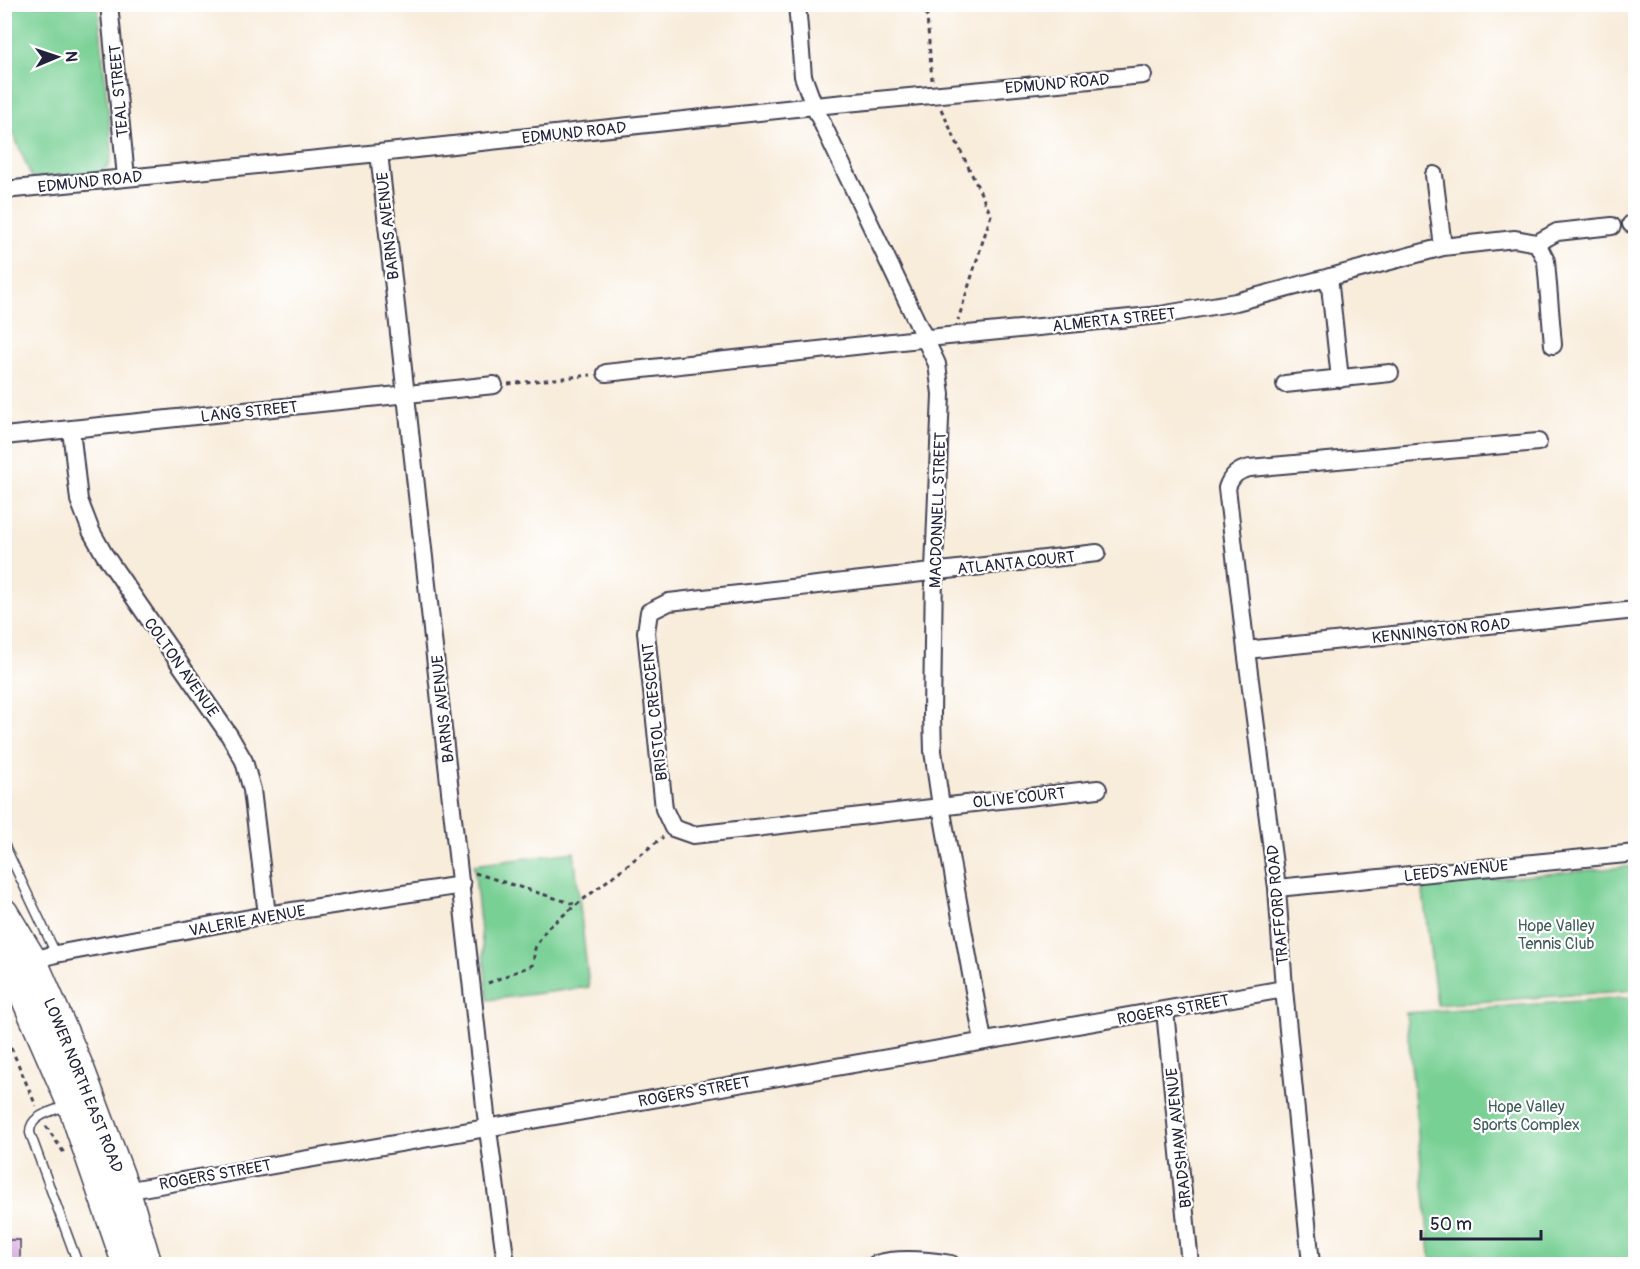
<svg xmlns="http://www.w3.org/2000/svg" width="1640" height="1269" font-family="Pangolin,sans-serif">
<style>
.green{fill:#79d095;stroke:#4e7968;stroke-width:1.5}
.building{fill:#daace3}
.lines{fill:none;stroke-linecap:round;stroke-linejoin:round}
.service-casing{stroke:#424053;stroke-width:11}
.minor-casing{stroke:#424053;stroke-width:20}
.primary-casing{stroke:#424053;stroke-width:30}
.path{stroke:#424053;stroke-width:3;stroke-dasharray:4.5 4.5;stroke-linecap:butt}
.service{stroke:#fff;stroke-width:8}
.minor{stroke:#fff;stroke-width:16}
.primary{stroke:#fff;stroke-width:27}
.labels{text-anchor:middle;stroke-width:4.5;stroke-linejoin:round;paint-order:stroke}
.street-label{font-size:16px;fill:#22223b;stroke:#fff}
.park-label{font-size:16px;fill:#405f5a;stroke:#fff}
</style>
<rect width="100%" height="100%" fill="#fff"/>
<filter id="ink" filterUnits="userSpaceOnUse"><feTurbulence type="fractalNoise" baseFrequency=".0167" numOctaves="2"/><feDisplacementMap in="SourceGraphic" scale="12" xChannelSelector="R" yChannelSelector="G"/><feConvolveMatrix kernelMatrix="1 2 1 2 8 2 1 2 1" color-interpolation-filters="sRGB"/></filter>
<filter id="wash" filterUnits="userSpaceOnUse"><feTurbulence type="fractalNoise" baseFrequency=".008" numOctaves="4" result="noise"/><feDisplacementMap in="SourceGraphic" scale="24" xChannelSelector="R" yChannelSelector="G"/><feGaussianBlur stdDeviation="1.35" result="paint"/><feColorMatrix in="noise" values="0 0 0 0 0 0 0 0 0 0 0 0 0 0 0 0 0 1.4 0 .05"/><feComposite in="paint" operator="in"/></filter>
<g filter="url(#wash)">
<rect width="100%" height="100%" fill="#f8ecda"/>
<path class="green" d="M 4,5 L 98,5 L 112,151 L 109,166 L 101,172 L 32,178 L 5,114 Z
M 574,852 L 589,987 L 488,1000 L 474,865 Z
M 1635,866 L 1635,990 L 1437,1005 L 1422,885 Z
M 1635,997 L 1635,1264 L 1431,1264 L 1406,1013 Z"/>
<g id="blocks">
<path class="building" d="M 4,1240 L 20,1240 L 20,1264 L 4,1264 Z"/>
</g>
</g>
<g filter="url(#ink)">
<use href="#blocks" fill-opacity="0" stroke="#424053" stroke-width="1.5"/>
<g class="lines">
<g class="service-casing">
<path id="service" d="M 4,844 L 56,954
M 68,1105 C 54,1111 29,1115 30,1133 L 78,1264"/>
</g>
<g class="minor-casing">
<path id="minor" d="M 109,4 L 126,177
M 797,4 L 803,76 L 814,106 L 937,364 L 941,394 L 934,570 L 932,714 L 933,751 L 941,806 L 983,1041
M 379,153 L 486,1115 L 506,1264
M 1434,175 L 1443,247
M 4,190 L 379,153 L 814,106 L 1143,75
M 1631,224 L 1636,223
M 1537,243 L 1546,261 L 1553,345
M 1329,277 L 1340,379
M 606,373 L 938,337 L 1160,315 L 1236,302 L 1443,247 L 1515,239 L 1537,243 L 1557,232 L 1612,226
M 1285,384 L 1390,373
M 71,429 L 79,500 L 91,531 L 104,554 L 229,735 L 244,761 L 252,790 L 267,915
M 4,436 L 494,385
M 1097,553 L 669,602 L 649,612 L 646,632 L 664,809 L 673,828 L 693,835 L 1098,789
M 1246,650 L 1636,610
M 1277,888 L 1636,853
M 33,960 L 56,954 L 267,915 L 462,885
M 1165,1011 L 1190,1264
M 119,1192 L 1284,989
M 876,1264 C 899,1257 927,1260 951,1264
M 1311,1264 L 1284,989 L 1277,888 L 1246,650 L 1227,488 C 1231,476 1238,470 1250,468 L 1538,442"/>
</g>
<g class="primary-casing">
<path id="primary" d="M 4,912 L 33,960 L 81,1070 L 126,1190 L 148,1264
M 4,955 L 14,973 L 71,1104 L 126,1264"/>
</g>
<path class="path" d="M 926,4 L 932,80
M 941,109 L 991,215 L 958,320
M 508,384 L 591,375
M 475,873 L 577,905
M 488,983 L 533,965 L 535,948 L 547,928 L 663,837
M 4,1031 L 36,1106
M 46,1126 L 64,1153"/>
<use href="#service" class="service"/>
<use href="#minor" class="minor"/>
<use href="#primary" class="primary"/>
</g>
</g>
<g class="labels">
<g class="street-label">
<text transform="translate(1057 83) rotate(-5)" y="6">EDMUND ROAD</text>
<text transform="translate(118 91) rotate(-95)" y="6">TEAL STREET</text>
<text transform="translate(574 132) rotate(-6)" y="6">EDMUND ROAD</text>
<text transform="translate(90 181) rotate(-6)" y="6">EDMUND ROAD</text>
<text transform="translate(387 226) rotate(-96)" y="6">BARNS AVENUE</text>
<text transform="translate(1114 319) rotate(-6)" y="6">ALMERTA STREET</text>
<text transform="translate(249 411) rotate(-6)" y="6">LANG STREET</text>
<text transform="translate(937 510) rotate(-88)" y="6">MACDONNELL STREET</text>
<text transform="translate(1016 562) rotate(-6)" y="6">ATLANTA COURT</text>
<text transform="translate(1441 630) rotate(-6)" y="6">KENNINGTON ROAD</text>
<text transform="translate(182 667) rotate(55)" y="6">COLTON AVENUE</text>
<text transform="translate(442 709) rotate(-96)" y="6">BARNS AVENUE</text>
<text transform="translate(654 712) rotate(-96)" y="6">BRISTOL CRESCENT</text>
<text transform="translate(1019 797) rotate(-6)" y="6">OLIVE COURT</text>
<text transform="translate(1456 870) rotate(-6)" y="6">LEEDS AVENUE</text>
<text transform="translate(1277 905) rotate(-95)" y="6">TRAFFORD ROAD</text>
<text transform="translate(247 920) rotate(-10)" y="6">VALERIE AVENUE</text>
<text transform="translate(1173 1009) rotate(-10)" y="6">ROGERS STREET</text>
<text transform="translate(84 1085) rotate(68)" y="6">LOWER NORTH EAST ROAD</text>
<text transform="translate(694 1091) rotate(-10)" y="6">ROGERS STREET</text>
<text transform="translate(1178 1138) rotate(-96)" y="6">BRADSHAW AVENUE</text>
<text transform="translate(215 1174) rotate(-10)" y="6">ROGERS STREET</text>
</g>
<g class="park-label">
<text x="1556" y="931">Hope Valley<tspan x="1556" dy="18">Tennis Club</tspan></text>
<text x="1526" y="1112">Hope Valley<tspan x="1526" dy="18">Sports Complex</tspan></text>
</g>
</g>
<rect width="1640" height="1269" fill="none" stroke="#fff" stroke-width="24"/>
<g transform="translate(57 57) rotate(88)" stroke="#ffffff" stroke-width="4.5" paint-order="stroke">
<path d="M0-4.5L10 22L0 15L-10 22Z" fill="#22223b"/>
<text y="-9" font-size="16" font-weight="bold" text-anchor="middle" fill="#22223b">N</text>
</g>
<path d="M1421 1230v9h120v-9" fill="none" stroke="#22223b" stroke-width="3"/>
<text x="1430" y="1230" font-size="18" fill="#22223b" stroke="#ffffff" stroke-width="4.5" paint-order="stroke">50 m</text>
</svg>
